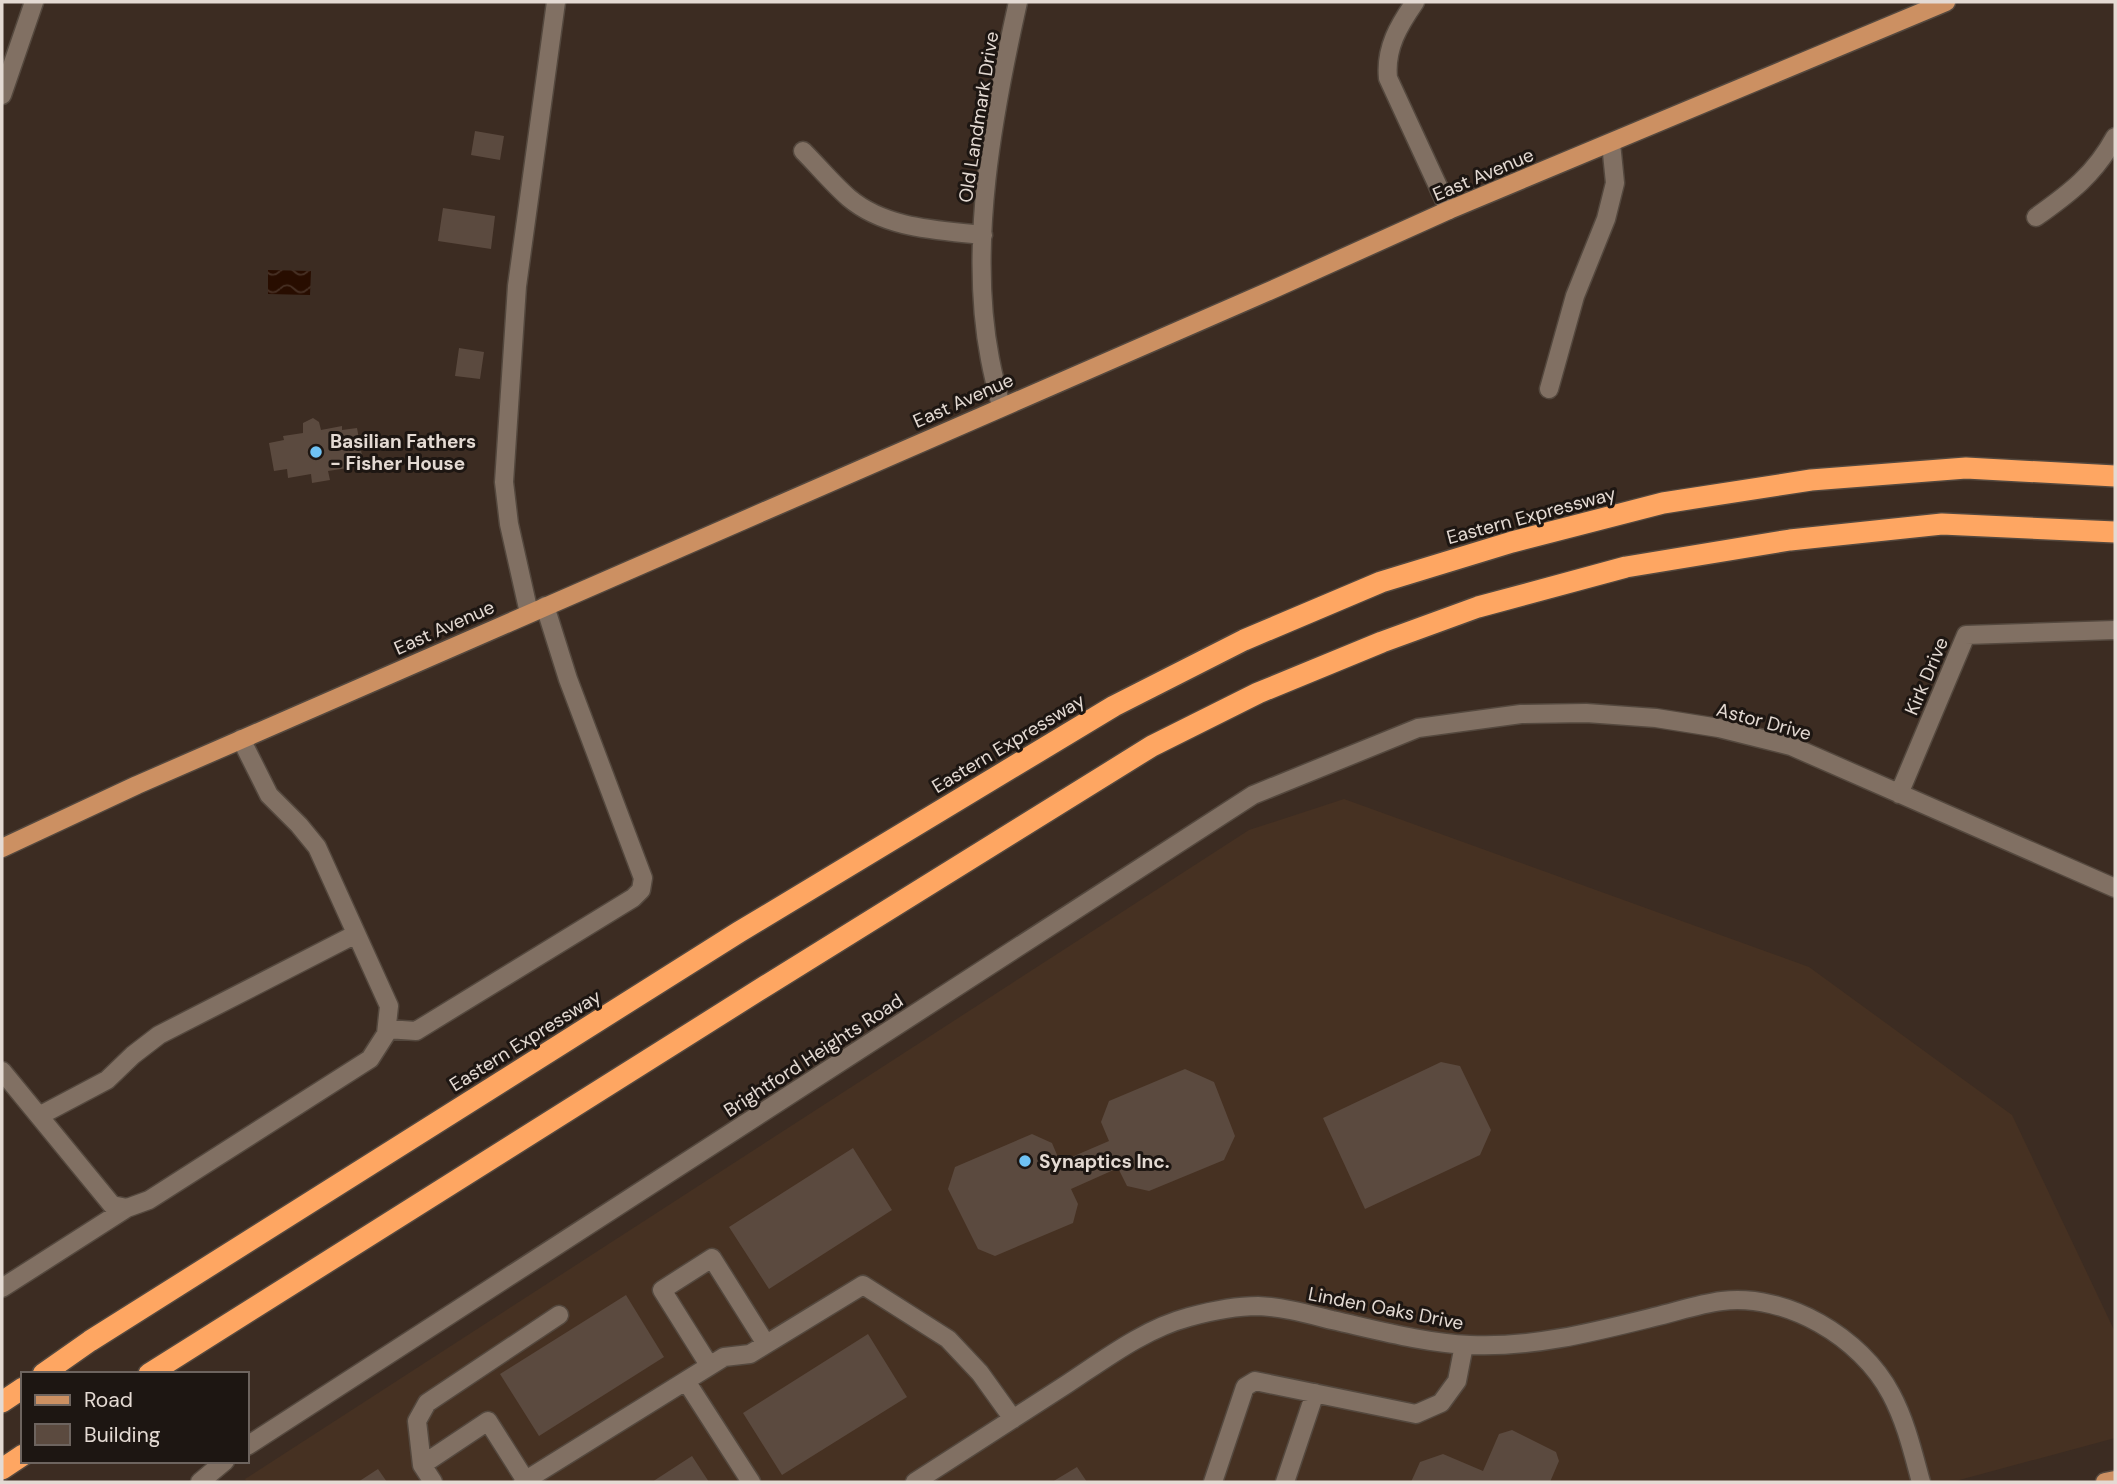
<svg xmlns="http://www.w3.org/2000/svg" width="2117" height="1484" font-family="'DM Sans',sans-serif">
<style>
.built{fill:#463122}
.water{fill:url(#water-waves)}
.building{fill:#5b4a3f}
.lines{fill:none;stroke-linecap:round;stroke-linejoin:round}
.minor-casing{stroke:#54483e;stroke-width:21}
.major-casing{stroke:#54483e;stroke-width:21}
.highway-casing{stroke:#54483e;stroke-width:24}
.minor{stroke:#817063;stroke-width:18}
.major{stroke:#cc9062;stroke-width:18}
.highway{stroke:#fea662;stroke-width:21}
.poi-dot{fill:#6fc2f4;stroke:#1d1612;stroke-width:2.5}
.labels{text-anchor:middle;stroke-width:6;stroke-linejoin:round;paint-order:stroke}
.street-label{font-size:19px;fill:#e4dad3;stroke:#1d1612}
.poi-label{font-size:19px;font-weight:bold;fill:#e4dad3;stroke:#1d1612;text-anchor:start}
</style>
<defs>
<pattern id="water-waves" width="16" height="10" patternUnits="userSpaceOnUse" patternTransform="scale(1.75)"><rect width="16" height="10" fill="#280d00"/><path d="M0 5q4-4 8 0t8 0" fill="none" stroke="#473024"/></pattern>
</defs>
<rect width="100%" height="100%" fill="#3c2c22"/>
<path class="built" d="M 1344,799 L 1809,967 L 2012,1115 L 2115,1332 L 2115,1438 L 1952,1482 L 247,1482 L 245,1479 L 1249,830 Z"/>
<path class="water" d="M 268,270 L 311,271 L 310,295 L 268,294 Z"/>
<path class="building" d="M 475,131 L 504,136 L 500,160 L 471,155 Z
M 443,208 L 495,216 L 491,249 L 438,241 Z
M 459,348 L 484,352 L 480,379 L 455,376 Z
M 313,418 L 319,422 L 321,430 L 342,426 L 342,430 L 357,428 L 363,461 L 348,463 L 348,468 L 328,471 L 330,480 L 312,483 L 311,474 L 288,478 L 287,469 L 274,471 L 269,443 L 284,440 L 283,436 L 303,433 L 303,423 Z
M 1441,1062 L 1460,1066 L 1491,1130 L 1480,1155 L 1365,1209 L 1323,1118 Z
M 1185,1069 L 1214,1082 L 1235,1136 L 1224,1160 L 1149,1191 L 1127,1186 L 1118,1168 L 1071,1189 L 1078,1204 L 1073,1223 L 995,1256 L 978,1249 L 948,1189 L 955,1167 L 1032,1134 L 1052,1143 L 1060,1162 L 1109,1141 L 1101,1122 L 1109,1101 Z
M 853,1148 L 892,1210 L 769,1289 L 729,1227 Z
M 626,1295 L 664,1357 L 539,1436 L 500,1374 Z
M 868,1334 L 907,1397 L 782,1475 L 743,1413 Z
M 1512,1430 L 1556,1452 L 1559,1461 L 1550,1482 L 1411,1482 L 1420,1462 L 1443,1454 L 1483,1471 L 1499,1434 Z
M 692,1456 L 709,1482 L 652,1482 Z
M 1077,1467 L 1087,1482 L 1052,1482 Z
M 378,1469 L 387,1482 L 358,1482 Z"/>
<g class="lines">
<g class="minor-casing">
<path id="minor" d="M 1415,2 C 1399,25 1385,48 1388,78 L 1449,210
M 2,95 L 34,2
M 803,151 C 818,166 833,184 849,198 C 886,229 938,230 983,235
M 2036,217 C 2070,193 2095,174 2115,137
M 1549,389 L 1575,296 L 1606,219 L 1615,183 L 1611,143
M 1001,406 C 997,391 993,375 990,359 C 968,246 993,113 1018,2
M 529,613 L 509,524 L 504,482 L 517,286 L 556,2
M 1899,794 L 1966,635 L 2115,630
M 387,1029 L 416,1031 L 633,898 L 641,890 L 643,878 L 568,679 L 545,606
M 2,1071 L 112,1205 L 127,1208 L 149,1200 L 370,1059 L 386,1034 L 389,1006 L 317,847 L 299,825 L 269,795 L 241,739
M 39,1116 L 107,1080 L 133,1055 L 159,1035 L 356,934
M 2,1288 L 127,1208
M 709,1365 L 662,1290 L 712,1258 L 766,1344
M 686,1381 L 751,1482
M 247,1446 L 1253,795 L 1418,728 L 1521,714 L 1586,713 L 1656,718 L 1719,728 L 1791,746 L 2115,888
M 422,1465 L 488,1421 L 526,1481
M 200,1482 L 225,1461
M 433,1482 L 422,1465 L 417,1421 L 427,1403 L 559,1315
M 523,1482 L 724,1357 L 750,1354 L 863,1285 L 948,1339 L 980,1373 L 1013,1419
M 915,1482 C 966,1449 1016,1417 1067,1384 C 1105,1359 1144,1329 1189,1317 C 1211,1311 1235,1306 1258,1306 C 1283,1307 1308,1314 1332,1320 C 1377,1330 1424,1343 1470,1345 C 1532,1348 1594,1332 1654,1317 C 1676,1312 1698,1304 1722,1301 C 1786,1293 1861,1337 1891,1394 C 1906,1422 1913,1453 1921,1482
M 1213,1482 L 1245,1387 L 1255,1381 L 1416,1414 L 1441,1403 L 1457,1381 L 1464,1345
M 1285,1482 L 1315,1393"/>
</g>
<g class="major-casing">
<path id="major" d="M 2,848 L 137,785 L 1276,288 L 1449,210 L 1946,2
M 2105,1482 L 2115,1480"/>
</g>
<g class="highway-casing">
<path id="highway" d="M 43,1374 L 90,1341 L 739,932 L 1114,706 L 1244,640 L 1381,582 L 1512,542 L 1663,503 L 1811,480 L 1966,468 L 2115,476
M 149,1374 L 767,985 L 1152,746 L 1258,693 L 1382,642 L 1478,607 L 1626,567 L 1790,540 L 1942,524 L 2115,532
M 2,1402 L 23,1388
M 2,1469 L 23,1455"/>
</g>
<use href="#minor" class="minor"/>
<use href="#major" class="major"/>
<use href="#highway" class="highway"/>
</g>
<g class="poi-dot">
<circle cx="316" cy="452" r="7"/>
<circle cx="1025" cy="1161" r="7"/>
</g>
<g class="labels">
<g class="street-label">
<text transform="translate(978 117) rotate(-81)" y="7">Old Landmark Drive</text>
<text transform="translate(1483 174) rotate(-23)" y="7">East Avenue</text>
<text transform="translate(963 400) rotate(-24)" y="7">East Avenue</text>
<text transform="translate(1531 515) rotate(-15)" y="7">Eastern Expressway</text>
<text transform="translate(444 627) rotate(-24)" y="7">East Avenue</text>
<text transform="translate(1926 676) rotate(-67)" y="7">Kirk Drive</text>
<text transform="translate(1764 721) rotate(15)" y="7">Astor Drive</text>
<text transform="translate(1008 743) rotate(-31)" y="7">Eastern Expressway</text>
<text transform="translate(525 1040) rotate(-32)" y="7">Eastern Expressway</text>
<text transform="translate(813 1055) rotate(-33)" y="7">Brightford Heights Road</text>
<text transform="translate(1386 1308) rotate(11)" y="7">Linden Oaks Drive</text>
</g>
<g class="poi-label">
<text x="330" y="448">Basilian Fathers<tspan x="330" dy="22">- Fisher House</tspan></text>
<text x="1039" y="1168">Synaptics Inc.</text>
</g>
</g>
<rect width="2117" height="1484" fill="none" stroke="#e4dad3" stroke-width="7"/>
<rect x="21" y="1372" width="228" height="91" fill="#1d1612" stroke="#6d645f" stroke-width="2"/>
<rect x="35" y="1395" width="35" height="10" fill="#cc9062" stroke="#6d645f" stroke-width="2"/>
<text x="84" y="1407" font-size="21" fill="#e4dad3">Road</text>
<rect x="35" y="1424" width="35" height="21" fill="#5b4a3f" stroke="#6d645f" stroke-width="2"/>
<text x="84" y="1442" font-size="21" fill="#e4dad3">Building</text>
</svg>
